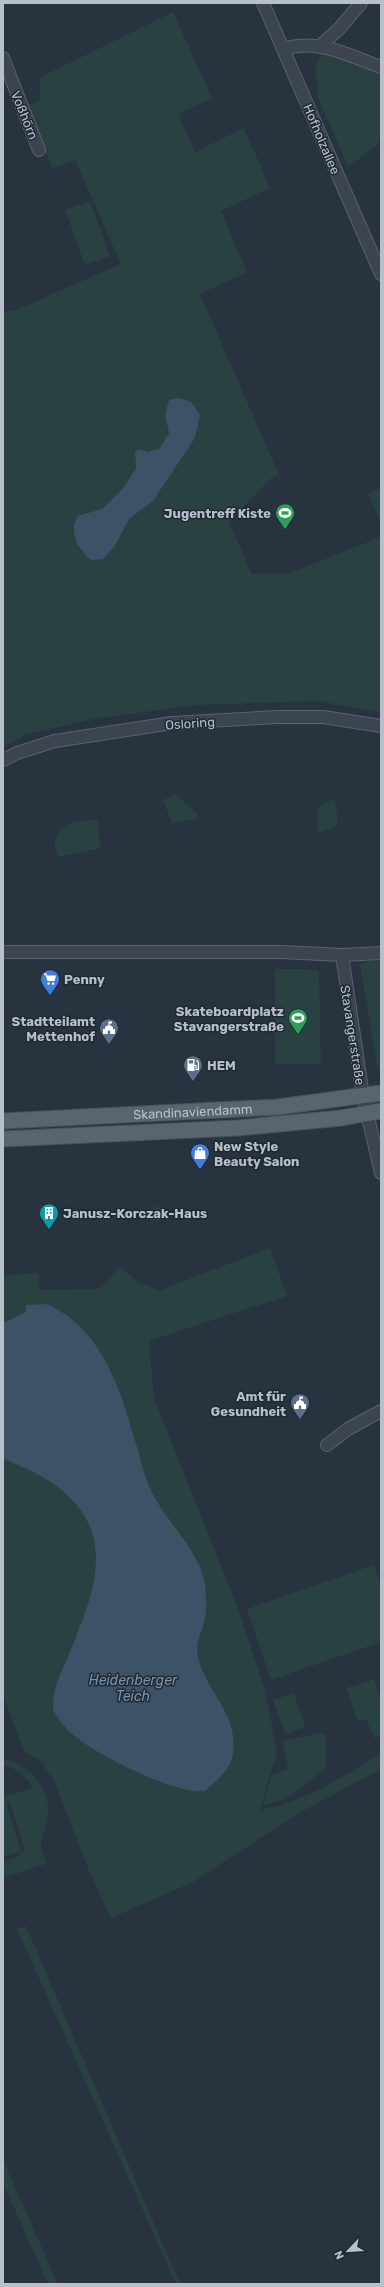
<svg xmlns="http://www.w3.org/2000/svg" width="384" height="2287" font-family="Rubik,sans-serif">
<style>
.green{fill:#2a4141;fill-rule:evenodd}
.water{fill:#3d5167}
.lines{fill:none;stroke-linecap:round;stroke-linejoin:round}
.minor-casing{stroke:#59626d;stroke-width:14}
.major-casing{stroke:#47505b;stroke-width:17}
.minor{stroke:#3b444f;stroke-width:12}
.major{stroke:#59646f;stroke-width:15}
.labels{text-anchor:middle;stroke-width:3;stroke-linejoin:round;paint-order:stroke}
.street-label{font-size:13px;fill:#b7bfca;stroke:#202934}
.poi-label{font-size:13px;font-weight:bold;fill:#b7bfca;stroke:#202934;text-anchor:end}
.water-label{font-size:14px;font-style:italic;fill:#7992ab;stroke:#202934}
</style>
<rect width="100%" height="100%" fill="#27333f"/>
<path class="green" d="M 173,12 L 212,98 L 178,114 L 195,152 L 244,128 L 270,188 L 221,211 L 247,272 L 200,294 L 279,475 L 270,479 L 229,522 L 252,574 L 290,573 L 381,537 L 381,713 L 318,701 L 197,705 L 93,719 L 25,735 L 3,748 L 3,312 L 16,310 L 121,264 L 75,160 L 53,168 L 27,107 L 39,100 L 41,77 ZM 165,415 L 195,438 L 153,501 L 129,519 L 115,546 L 82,553 C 75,540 70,531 77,516 L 102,509 L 124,487 L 136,468 L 135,452 L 138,449 L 148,452 L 160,448 L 169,433 Z
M 322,52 L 381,72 L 381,136 L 376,146 L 348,167 L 317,95 L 319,94 L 315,67 Z
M 90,201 L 110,256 L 85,265 L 65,210 Z
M 381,488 L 381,523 L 368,494 Z
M 176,795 L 197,813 L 199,819 L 172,823 L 163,800 Z
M 335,800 L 338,822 L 333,828 L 319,833 C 316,816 314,802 335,800 Z
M 98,820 L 100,848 L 58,857 L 54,844 C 63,819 74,821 98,820 Z
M 370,961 L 381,961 L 381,1071 L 377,1064 L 360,964 Z
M 275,969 L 305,969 L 319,971 L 321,1064 L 275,1064 Z
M150 1214a7 7 0 1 1 14 0a7 7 0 1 1-14 0Z
M 270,1248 L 287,1296 L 149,1341 L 154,1398 L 236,1603 L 265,1689 L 277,1752 L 260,1810 C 305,1802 343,1777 381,1753 L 381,1769 L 299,1813 L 193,1882 L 111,1918 L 89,1871 L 54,1781 L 40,1760 L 24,1751 L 3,1696 L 3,1276 L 38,1273 L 40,1290 L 99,1289 L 118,1269 L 122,1268 L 139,1283 L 160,1290 Z
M 374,1565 L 381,1585 L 381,1642 L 271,1680 L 247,1609 Z
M 374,1679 L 381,1699 L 381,1735 L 374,1738 L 366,1719 L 358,1721 L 346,1688 Z
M 294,1693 L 305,1727 L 285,1734 L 273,1700 Z
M 321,1733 L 326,1735 L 326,1768 L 286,1799 L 263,1805 L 272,1774 L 288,1769 L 282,1741 Z
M 3,1759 C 26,1762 49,1786 48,1810 C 48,1822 43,1832 41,1843 C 40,1849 45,1858 46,1864 L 3,1878 L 3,1862 L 15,1858 L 25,1850 L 10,1802 L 6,1803 L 21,1852 L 3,1857 L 3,1796 L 34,1788 C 25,1778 17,1767 3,1765 Z
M 26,1926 L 180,2284 L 176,2284 L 17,1929 Z
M 3,2160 L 58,2284 L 48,2284 L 3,2183 Z"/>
<path class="water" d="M 179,398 L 191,402 L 200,415 L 195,438 L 153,501 L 129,519 L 115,546 L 103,559 L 91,560 C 77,548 69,534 77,516 L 102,509 L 124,487 L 136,468 L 135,452 L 138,449 L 148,452 L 160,448 L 169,433 L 165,415 L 169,400 Z
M 47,1304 C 104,1330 121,1392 137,1447 C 142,1463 145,1481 154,1496 C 169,1525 199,1550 205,1584 C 206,1594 207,1609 205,1618 C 202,1636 193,1641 199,1661 C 209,1695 238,1714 233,1753 C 231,1770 217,1780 205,1791 C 175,1795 95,1754 72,1734 C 64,1727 58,1718 53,1710 C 52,1688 62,1671 70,1652 C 95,1590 120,1530 52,1483 C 38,1473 19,1466 3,1458 L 3,1323 L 26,1312 L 26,1305 Z"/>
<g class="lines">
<g class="minor-casing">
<path id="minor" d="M 263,3 L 381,274
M 320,46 L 339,29 L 361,3
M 284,49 C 317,38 350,56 381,67
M 3,58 L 39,150
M 3,760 L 17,753 L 55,741 L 172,723 L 276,717 L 323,717 L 381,726
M 3,952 L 281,952 L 342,955 L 381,953
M 342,955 L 363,1096 L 381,1173
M 327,1445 L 348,1429 L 381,1411"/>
</g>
<g class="major-casing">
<g id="major">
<path id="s1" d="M 3,1121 L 278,1107 L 381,1093"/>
<path d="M 3,1139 L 237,1128 L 341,1118 L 381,1111"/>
</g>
</g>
<use href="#minor" class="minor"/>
<use href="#major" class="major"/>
</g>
<defs>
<g id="stadium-pin" transform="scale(1)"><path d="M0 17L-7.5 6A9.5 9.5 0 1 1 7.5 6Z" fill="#2e9e5b" stroke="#202934"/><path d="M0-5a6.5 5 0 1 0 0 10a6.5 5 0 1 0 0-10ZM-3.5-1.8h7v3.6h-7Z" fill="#fff"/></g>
<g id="supermarket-pin" transform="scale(1)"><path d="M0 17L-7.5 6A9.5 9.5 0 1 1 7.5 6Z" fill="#3f7fe0" stroke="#202934"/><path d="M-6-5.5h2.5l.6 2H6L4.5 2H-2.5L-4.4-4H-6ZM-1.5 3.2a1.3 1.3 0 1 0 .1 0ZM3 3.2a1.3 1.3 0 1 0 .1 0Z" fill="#fff"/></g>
<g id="civic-pin" transform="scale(1)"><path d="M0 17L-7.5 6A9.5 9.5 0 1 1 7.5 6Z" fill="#5c6f8a" stroke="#202934"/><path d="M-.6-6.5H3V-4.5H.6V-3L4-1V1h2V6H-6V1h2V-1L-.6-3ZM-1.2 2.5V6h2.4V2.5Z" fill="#fff"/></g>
<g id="fuel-pin" transform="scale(1)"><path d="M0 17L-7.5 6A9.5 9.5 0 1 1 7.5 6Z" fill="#5c6f8a" stroke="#202934"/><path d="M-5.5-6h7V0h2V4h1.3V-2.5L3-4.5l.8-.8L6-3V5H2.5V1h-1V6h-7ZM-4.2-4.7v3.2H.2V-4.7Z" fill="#fff"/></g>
<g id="shop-pin" transform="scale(1)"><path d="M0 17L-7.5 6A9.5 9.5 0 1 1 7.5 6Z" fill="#3f7fe0" stroke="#202934"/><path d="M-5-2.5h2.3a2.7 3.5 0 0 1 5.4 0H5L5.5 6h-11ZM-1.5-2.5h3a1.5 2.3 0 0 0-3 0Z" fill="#fff"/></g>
<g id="building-pin" transform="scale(1)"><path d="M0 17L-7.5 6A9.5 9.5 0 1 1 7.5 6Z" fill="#0f9aa8" stroke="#202934"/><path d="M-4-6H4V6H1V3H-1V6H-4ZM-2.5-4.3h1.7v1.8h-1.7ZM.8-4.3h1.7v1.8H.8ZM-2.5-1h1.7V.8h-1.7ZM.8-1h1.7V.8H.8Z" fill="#fff"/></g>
</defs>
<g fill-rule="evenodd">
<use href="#stadium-pin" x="285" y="513"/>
<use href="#supermarket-pin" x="50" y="979"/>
<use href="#stadium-pin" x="298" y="1018"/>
<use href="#civic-pin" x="109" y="1028"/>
<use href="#fuel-pin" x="193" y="1065"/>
<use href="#shop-pin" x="200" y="1153"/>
<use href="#building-pin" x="49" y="1213"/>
<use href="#civic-pin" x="300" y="1403"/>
</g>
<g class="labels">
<g class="street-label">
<text transform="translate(25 115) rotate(68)" y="5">Voßhörn</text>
<text transform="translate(322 139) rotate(67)" y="5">Hofholzallee</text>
<text transform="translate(190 723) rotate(-4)" y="5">Osloring</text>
<text transform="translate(353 1035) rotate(81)" y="5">Stavangerstraße</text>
<text dy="5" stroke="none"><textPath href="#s1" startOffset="190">Skandinaviendamm</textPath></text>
</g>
<g class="poi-label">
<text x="271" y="518">Jugentreff Kiste</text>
<text x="64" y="984" text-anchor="start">Penny</text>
<text x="284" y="1016">Skateboardplatz<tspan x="284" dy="15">Stavangerstraße</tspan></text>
<text x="95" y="1026">Stadtteilamt<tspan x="95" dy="15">Mettenhof</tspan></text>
<text x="207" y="1070" text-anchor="start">HEM</text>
<text x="214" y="1151" text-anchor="start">New Style<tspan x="214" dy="15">Beauty Salon</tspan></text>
<text x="63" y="1218" text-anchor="start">Janusz-Korczak-Haus</text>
<text x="286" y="1401">Amt für<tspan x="286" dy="15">Gesundheit</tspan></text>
</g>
<g class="water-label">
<text x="133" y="1685">Heidenberger<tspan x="133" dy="16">Teich</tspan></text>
</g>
</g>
<rect width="384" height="2287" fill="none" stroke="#b7bfca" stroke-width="8"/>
<g transform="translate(348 2251) rotate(245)" stroke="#202934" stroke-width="3" paint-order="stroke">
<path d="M0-3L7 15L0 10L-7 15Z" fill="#b7bfca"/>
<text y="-6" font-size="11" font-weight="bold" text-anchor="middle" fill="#b7bfca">N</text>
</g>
</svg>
